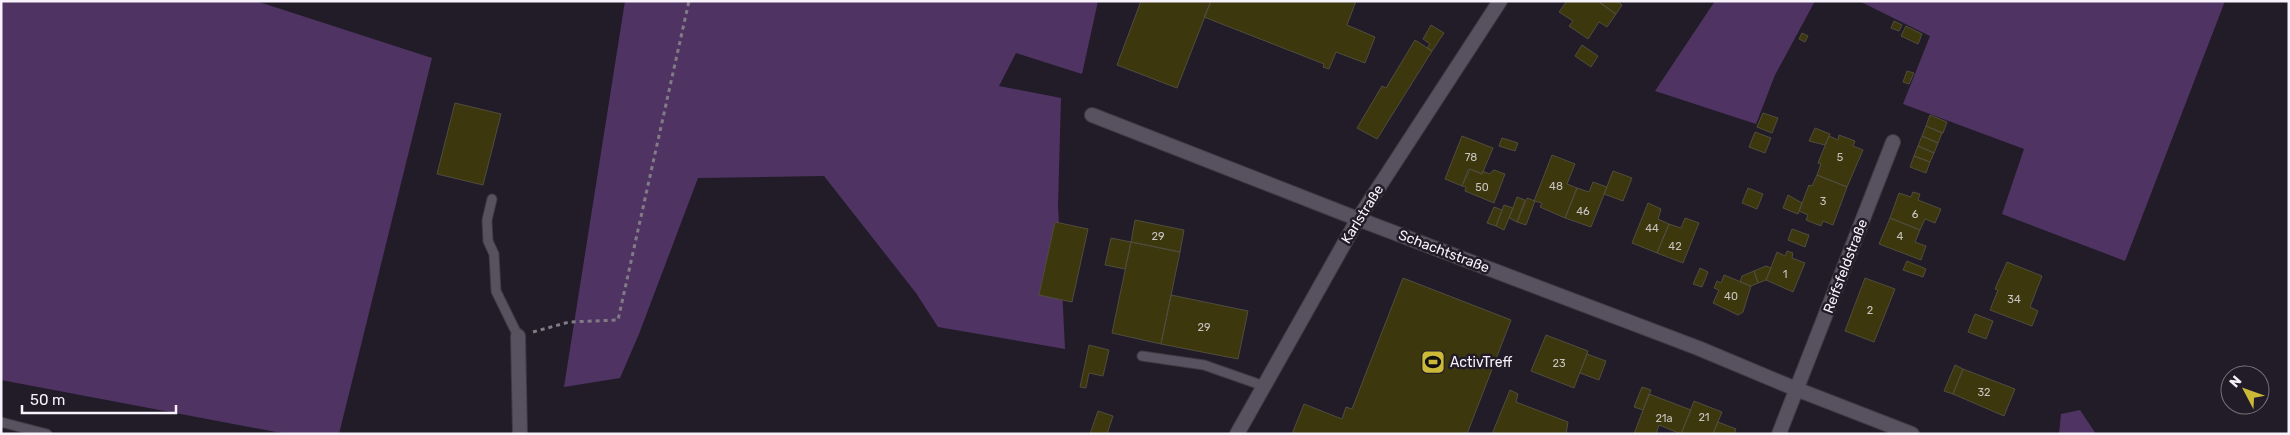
<svg xmlns="http://www.w3.org/2000/svg" width="2290" height="435" font-family="Rubik,sans-serif">
<style>
.green{fill:#4f3463}
.building{fill:#3d370d;stroke:#4f4d3e}
.lines{fill:none;stroke-linecap:round;stroke-linejoin:round}
.service-casing{stroke:#403a44;stroke-width:11}
.minor-casing{stroke:#403a44;stroke-width:16}
.path{stroke:#817b86;stroke-width:3;stroke-dasharray:4 4;stroke-linecap:butt}
.service{stroke:#58515f;stroke-width:9}
.minor{stroke:#58515f;stroke-width:14}
.labels{text-anchor:middle;stroke-width:5;stroke-linejoin:round;paint-order:stroke}
.number-label{font-size:11px;fill:#c8c3c0}
.street-label{font-size:14px;fill:#f7f2fb;stroke:#221c28}
.poi-label{font-size:14px;fill:#f7f2fb;stroke:#221c28;text-anchor:start}
</style>
<rect width="100%" height="100%" fill="#221c28"/>
<path class="green" d="M 1,1 L 256,1 L 432,58 L 339,434 L 287,434 L 1,380 Z
M 625,1 L 1098,1 L 1082,74 L 1016,53 L 999,86 L 1061,98 L 1058,205 L 1065,349 L 938,327 L 916,293 L 824,176 L 698,178 L 639,334 L 620,378 L 564,387 Z
M 1715,1 L 1815,1 L 1775,75 L 1756,124 L 1655,91 Z
M 1859,1 L 2225,1 L 2125,261 L 2002,214 L 2024,149 L 1903,104 L 1930,36 Z
M 2080,410 L 2096,434 L 2059,434 L 2061,414 Z"/>
<path class="building" d="M 1141,1 L 1211,1 L 1177,88 L 1117,65 Z
M 1211,1 L 1356,1 L 1347,25 L 1375,37 L 1365,63 L 1336,52 L 1329,69 L 1323,67 L 1324,64 L 1204,17 Z
M 1567,1 L 1598,1 L 1616,14 L 1607,27 L 1599,22 L 1588,39 L 1569,26 L 1573,21 L 1559,12 Z
M 1601,1 L 1617,1 L 1622,5 L 1616,14 L 1600,3 Z
M 1894,21 L 1902,25 L 1899,31 L 1891,28 Z
M 1431,25 L 1444,33 L 1432,51 L 1427,48 L 1430,44 L 1423,39 Z
M 1906,26 L 1922,34 L 1918,44 L 1901,36 Z
M 1802,33 L 1808,36 L 1805,42 L 1799,39 Z
M 1415,40 L 1432,51 L 1377,139 L 1357,128 L 1382,86 L 1386,88 Z
M 1582,45 L 1598,56 L 1591,67 L 1575,56 Z
M 1907,71 L 1914,73 L 1909,84 L 1903,82 Z
M 455,103 L 501,114 L 483,185 L 437,174 Z
M 1763,113 L 1778,118 L 1772,133 L 1757,127 Z
M 1930,115 L 1947,122 L 1943,133 L 1926,126 Z
M 1926,126 L 1942,133 L 1938,143 L 1922,136 Z
M 1815,128 L 1830,134 L 1825,145 L 1809,141 Z
M 1755,132 L 1771,138 L 1765,153 L 1749,147 Z
M 1839,135 L 1855,141 L 1853,146 L 1863,150 L 1847,187 L 1817,175 L 1821,164 L 1818,163 L 1829,136 L 1838,140 Z
M 1462,136 L 1493,148 L 1482,174 L 1470,169 L 1468,170 L 1462,186 L 1445,179 Z
M 1922,136 L 1938,143 L 1934,153 L 1918,146 Z
M 1502,138 L 1518,143 L 1515,151 L 1499,146 Z
M 1918,146 L 1934,153 L 1930,162 L 1914,156 Z
M 1552,155 L 1575,164 L 1567,184 L 1577,188 L 1565,218 L 1540,207 L 1542,203 L 1534,201 Z
M 1914,156 L 1930,162 L 1926,173 L 1910,167 Z
M 1470,169 L 1482,174 L 1483,171 L 1489,174 L 1494,170 L 1505,174 L 1494,203 L 1465,191 L 1466,187 L 1462,186 Z
M 1613,171 L 1632,178 L 1623,201 L 1604,194 Z
M 1817,175 L 1847,187 L 1833,225 L 1823,221 L 1821,226 L 1806,220 L 1808,215 L 1799,211 L 1809,185 L 1812,186 Z
M 1593,182 L 1607,187 L 1591,227 L 1565,218 L 1577,188 L 1589,192 Z
M 1748,188 L 1763,194 L 1757,209 L 1742,203 Z
M 1913,192 L 1920,194 L 1918,200 L 1941,209 L 1935,223 L 1925,219 L 1920,230 L 1890,218 L 1899,193 L 1911,197 Z
M 1788,195 L 1802,203 L 1798,214 L 1783,208 Z
M 1517,197 L 1525,200 L 1517,222 L 1509,218 Z
M 1527,198 L 1535,201 L 1526,225 L 1517,222 Z
M 1648,203 L 1661,209 L 1658,219 L 1669,224 L 1657,253 L 1632,243 Z
M 1504,205 L 1513,208 L 1504,230 L 1496,226 Z
M 1494,207 L 1502,210 L 1496,226 L 1487,223 Z
M 1685,218 L 1699,223 L 1683,263 L 1657,253 L 1669,224 L 1681,228 Z
M 1890,218 L 1920,230 L 1915,242 L 1926,246 L 1921,260 L 1879,244 Z
M 1135,220 L 1184,230 L 1180,252 L 1131,242 Z
M 1055,222 L 1088,229 L 1072,302 L 1039,295 Z
M 1792,229 L 1809,235 L 1805,247 L 1788,240 Z
M 1111,238 L 1131,242 L 1125,269 L 1105,265 Z
M 1131,242 L 1180,252 L 1161,344 L 1112,333 Z
M 1787,251 L 1793,253 L 1792,258 L 1805,263 L 1793,292 L 1766,280 L 1777,252 L 1785,256 Z
M 1907,261 L 1926,269 L 1923,277 L 1903,270 Z
M 2007,262 L 2042,276 L 2030,307 L 2038,311 L 2032,326 L 1990,310 L 1998,290 L 1995,289 Z
M 1766,266 L 1771,268 L 1766,280 L 1758,283 L 1754,271 Z
M 1700,268 L 1708,272 L 1702,287 L 1693,284 Z
M 1754,271 L 1758,283 L 1751,286 L 1740,282 L 1742,276 Z
M 1724,275 L 1751,286 L 1743,312 L 1738,315 L 1713,303 L 1719,290 L 1714,288 L 1717,281 L 1721,283 Z
M 1403,278 L 1511,320 L 1467,434 L 1292,434 L 1304,404 L 1342,419 L 1346,407 L 1352,409 Z
M 1865,278 L 1895,289 L 1874,342 L 1845,331 Z
M 1171,295 L 1248,311 L 1238,359 L 1161,344 Z
M 1975,314 L 1993,321 L 1986,339 L 1968,332 Z
M 1546,335 L 1588,351 L 1574,388 L 1531,371 Z
M 1089,345 L 1109,350 L 1103,376 L 1089,373 L 1086,388 L 1080,387 Z
M 1587,354 L 1606,361 L 1599,380 L 1580,373 Z
M 1955,365 L 1963,369 L 1953,394 L 1944,391 Z
M 1963,369 L 2015,389 L 2004,416 L 1953,394 Z
M 1642,387 L 1651,390 L 1643,410 L 1634,407 Z
M 1510,390 L 1518,394 L 1516,402 L 1568,422 L 1566,434 L 1492,434 Z
M 1649,394 L 1691,410 L 1681,434 L 1659,425 L 1656,434 L 1634,434 Z
M 1694,401 L 1722,412 L 1713,434 L 1681,434 Z
M 1098,411 L 1113,416 L 1107,434 L 1090,434 Z
M 1718,422 L 1736,429 L 1734,434 L 1713,434 Z"/>
<g class="lines">
<g class="service-casing">
<path id="service" d="M 492,199 L 487,220 L 488,241 L 494,254 L 496,291 L 518,336
M 1142,356 L 1204,365 L 1264,386
M 1,422 L 47,434"/>
</g>
<g class="minor-casing">
<path id="minor" d="M 1092,115 L 1358,219 L 1698,348 L 1796,389 L 1912,434
M 518,336 L 520,434
M 1237,434 L 1358,219 L 1500,1
M 1779,434 L 1893,142"/>
</g>
<path class="path" d="M 533,332 L 569,322 L 618,320 L 689,1"/>
<use href="#service" class="service"/>
<use href="#minor" class="minor"/>
</g>
<defs>
<g id="stadium-square" transform="scale(1.25)"><rect x="-9" y="-9" width="18" height="18" rx="4" fill="#ccb938" stroke="#221c28"/><path d="M0-5a6.5 5 0 1 0 0 10a6.5 5 0 1 0 0-10ZM-3.5-1.8h7v3.6h-7Z" fill="#111"/></g>
</defs>
<g fill-rule="evenodd">
<use href="#stadium-square" x="1433" y="362"/>
</g>
<g class="labels">
<g class="number-label">
<text x="1471" y="161">78</text>
<text x="1840" y="161">5</text>
<text x="1556" y="190">48</text>
<text x="1482" y="191">50</text>
<text x="1823" y="205">3</text>
<text x="1583" y="215">46</text>
<text x="1915" y="218">6</text>
<text x="1652" y="232">44</text>
<text x="1158" y="240">29</text>
<text x="1900" y="240">4</text>
<text x="1675" y="250">42</text>
<text x="1785" y="278">1</text>
<text x="1731" y="300">40</text>
<text x="2014" y="303">34</text>
<text x="1870" y="314">2</text>
<text x="1204" y="331">29</text>
<text x="1559" y="367">23</text>
<text x="1984" y="396">32</text>
<text x="1704" y="421">21</text>
<text x="1664" y="422">21a</text>
</g>
<g class="street-label">
<text transform="translate(1362 214) rotate(-58)" y="5">Karlstraße</text>
<text transform="translate(1444 251) rotate(21)" y="5">Schachtstraße</text>
<text transform="translate(1845 266) rotate(-69)" y="5">Reifsfeldstraße</text>
</g>
<g class="poi-label">
<text x="1450" y="367">ActivTreff</text>
</g>
</g>
<rect width="2290" height="435" fill="none" stroke="#f7f2fb" stroke-width="5"/>
<g transform="translate(2245 390) rotate(311)"><circle r="24" fill="#221c28" stroke="#77727c"/>
<path d="M0-4L9 19L0 12L-9 19Z" fill="#ccb938"/>
<text y="-8" font-size="14" font-weight="bold" text-anchor="middle" fill="#f7f2fb">N</text>
</g>
<path d="M22 405v8h154v-8" fill="none" stroke="#f7f2fb" stroke-width="2.5"/>
<text x="30" y="405" font-size="15" fill="#f7f2fb" stroke="#221c28" stroke-width="4" paint-order="stroke">50 m</text>
</svg>
